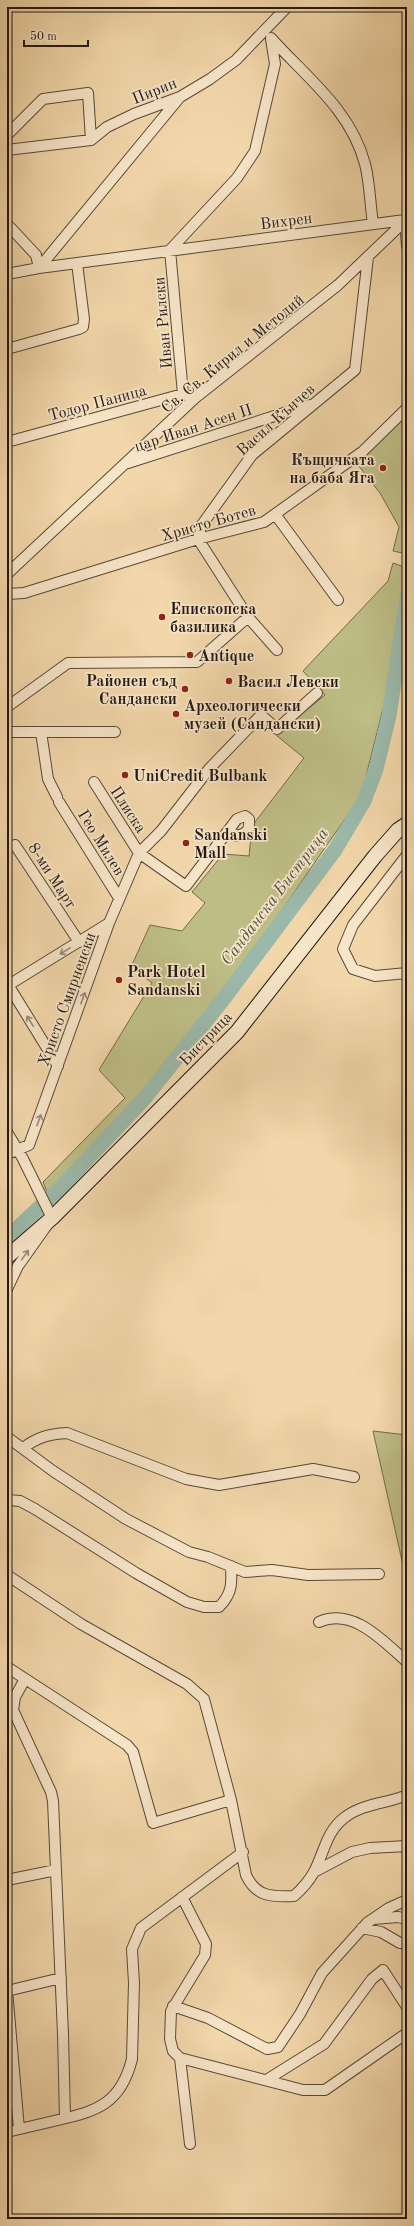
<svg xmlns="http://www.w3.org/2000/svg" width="414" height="2226" font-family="'Old Standard TT',serif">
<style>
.green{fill:#bebd86;stroke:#716b4d}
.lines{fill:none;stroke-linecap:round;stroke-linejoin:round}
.river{stroke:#9bb9aa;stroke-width:15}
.street-casing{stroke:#58483a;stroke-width:12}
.secondary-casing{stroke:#241914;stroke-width:16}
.street{stroke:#f7e5c8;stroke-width:10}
.secondary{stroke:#f7e5c8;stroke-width:14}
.oneway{stroke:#988977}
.poi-dot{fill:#8f2418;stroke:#f7e5c8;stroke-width:1.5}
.labels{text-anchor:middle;stroke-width:3.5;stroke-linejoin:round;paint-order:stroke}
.street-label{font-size:16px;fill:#241914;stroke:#f7e5c8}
.poi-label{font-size:16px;font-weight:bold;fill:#241914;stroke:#f7e5c8;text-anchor:start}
.water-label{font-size:17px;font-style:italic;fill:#4e5148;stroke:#f7e5c8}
</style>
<rect width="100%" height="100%" fill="#f2d7aa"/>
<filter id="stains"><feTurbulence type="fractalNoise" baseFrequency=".005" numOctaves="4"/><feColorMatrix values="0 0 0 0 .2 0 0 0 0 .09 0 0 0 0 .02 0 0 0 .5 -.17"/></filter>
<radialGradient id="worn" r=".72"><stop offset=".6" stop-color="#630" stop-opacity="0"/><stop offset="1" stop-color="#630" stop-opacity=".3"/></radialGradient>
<path class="green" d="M 407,408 L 407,554 L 393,551 L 399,527 L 380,493 L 355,461 Z
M 393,563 L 407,568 L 394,665 L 361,796 L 245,963 L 133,1105 L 48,1194 L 43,1182 L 125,1098 L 99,1070 L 152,983 L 131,967 L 150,925 L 182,931 L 205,903 L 192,892 L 223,854 L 249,856 L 252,826 L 304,758 L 276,735 L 325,695 L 303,671 L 388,581 Z
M 373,1431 L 407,1435 L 407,1584 L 407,1583 Z"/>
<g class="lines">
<path class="river" d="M 7,1238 L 60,1188 L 144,1099 L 225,997 L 335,850 L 364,801 L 376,769 L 389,716 L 407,596"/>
<g class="street-casing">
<path id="street" d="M 271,38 C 306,77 351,110 365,164 C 370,183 370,204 373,224
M 180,97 L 39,268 L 405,220
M 7,135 L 43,99 L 88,93 L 91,140
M 7,150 L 91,140 L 107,127 L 134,114 L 180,97 L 210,79 L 236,60 L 287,7
M 405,220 L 407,246
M 7,224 L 36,255 L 39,268 L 7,274
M 170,250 L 237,178 L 255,151 L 275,64 L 271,39
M 170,250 L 183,394
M 7,349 L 79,329 L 83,327 L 84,319 L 77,263
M 7,442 L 183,394 L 195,398
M 128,463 L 309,405
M 275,514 L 338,600
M 7,574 L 195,398 L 338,285 L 406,220
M 7,594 L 24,593 L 198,539 L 264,522 L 362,452 L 407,408
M 277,650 L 248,617 L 198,539 L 201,526 L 252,455 L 355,370 L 368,257
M 7,707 L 68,663 L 197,662 L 248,617
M 7,732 L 115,732
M 41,732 L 48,779 L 57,797
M 94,782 L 139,853 L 186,886 L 237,819 L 245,816 L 249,819 C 250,831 247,833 236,836 L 229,830
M 59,802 L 119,898
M 15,845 L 79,942
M 407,855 L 353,925 L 343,949 L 353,969 L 375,976 L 407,973
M 7,983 L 58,1066
M 7,986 L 109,923
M 7,1132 L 23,1159 L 52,1218 L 18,1266 L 7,1289
M 7,1154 L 29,1145 L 109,923 L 139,853 L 161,831 L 209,769 L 261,715 L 277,729 L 317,693
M 7,1437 L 53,1471 L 126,1519 L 189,1552 L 208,1557 L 245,1572 L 272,1570 L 308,1575 L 379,1574
M 23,1448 C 38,1437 49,1434 67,1433 L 186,1479 L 219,1485 L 313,1469 L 354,1477
M 7,1500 L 20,1501 L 35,1509 L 136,1573 L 187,1602 L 204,1607 L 219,1607 C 232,1594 232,1584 231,1566
M 7,1575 L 81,1624 L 187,1684 L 204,1699 L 231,1800 L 246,1875 C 256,1897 272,1897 294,1896 C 302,1889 309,1881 314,1872 C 324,1853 326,1832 344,1818 C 363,1803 386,1804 407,1795
M 319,1622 C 353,1607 383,1641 407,1662
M 7,1667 L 127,1745 L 133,1752 L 153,1823 L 231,1800
M 25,1679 L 15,1697 L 13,1710 L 51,1792 L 53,1801 L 63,2034 L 65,2118
M 314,1872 L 352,1852 L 370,1848 L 407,1846
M 7,1880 L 56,1870
M 182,1897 L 206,1944 L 205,1955 L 171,2011 L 170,2039 L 173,2051 L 180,2058 L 303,2090 L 325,2090 L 407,2033
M 373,1919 L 398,1917 L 407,1919
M 362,1928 L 381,1932 L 400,1943 L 407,1943
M 7,1990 L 19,2129
M 7,1991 L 61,1978
M 173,2006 L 208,2018 L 267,2049 L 278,2047 L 300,2014 L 322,1973 L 367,1923 L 389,1908 L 407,1900
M 180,2058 L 190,2144
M 268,2079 L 324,2044 L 372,1979 L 383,1970 L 407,2007
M 7,2132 C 24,2128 41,2124 58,2120 C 98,2111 121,2103 132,2059 L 134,1983 L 132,1949 L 141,1928 L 243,1852"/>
</g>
<g class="secondary-casing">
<path id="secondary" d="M 7,1257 L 52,1218 L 237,1032 L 375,856 L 398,830 L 407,824"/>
</g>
<use href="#street" class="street"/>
<use href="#secondary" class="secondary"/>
</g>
<defs><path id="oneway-shaft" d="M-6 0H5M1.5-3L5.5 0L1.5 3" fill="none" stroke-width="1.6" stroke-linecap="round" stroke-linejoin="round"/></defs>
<g class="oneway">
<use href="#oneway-shaft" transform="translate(65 951) rotate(149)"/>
<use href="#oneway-shaft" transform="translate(83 998) rotate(-70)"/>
<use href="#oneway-shaft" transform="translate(30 1021) rotate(-122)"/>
<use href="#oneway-shaft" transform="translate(39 1120) rotate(-70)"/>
<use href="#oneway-shaft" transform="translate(25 1255) rotate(-54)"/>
</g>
<g class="poi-dot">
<circle cx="383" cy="468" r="4"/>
<circle cx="162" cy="617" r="4"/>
<circle cx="190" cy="655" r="4"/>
<circle cx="229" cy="681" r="4"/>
<circle cx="185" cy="689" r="4"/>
<circle cx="176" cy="714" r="4"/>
<circle cx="125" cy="775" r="4"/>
<circle cx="186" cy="843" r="4"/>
<circle cx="119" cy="980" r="4"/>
</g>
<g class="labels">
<g class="street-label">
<text transform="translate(154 90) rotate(-22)" y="6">Пирин</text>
<text transform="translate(286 220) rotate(-7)" y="6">Вихрен</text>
<text transform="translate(162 323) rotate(-95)" y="6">Иван Рилски</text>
<text transform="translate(232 353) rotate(-39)" y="6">Св. Св. Кирил и Методий</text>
<text transform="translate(97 402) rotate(-15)" y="6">Тодор Паница</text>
<text transform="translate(275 419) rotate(-42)" y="6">Васил Кънчев</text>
<text transform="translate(193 427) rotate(-18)" y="6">цар Иван Асен II</text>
<text transform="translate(208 522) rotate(-16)" y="6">Христо Ботев</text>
<text transform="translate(129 809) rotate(57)" y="6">Плиска</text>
<text transform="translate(102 842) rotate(58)" y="6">Гео Милев</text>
<text transform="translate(53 875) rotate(57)" y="6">8-ми Март</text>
<text transform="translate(66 999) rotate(-70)" y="6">Христо Смирненски</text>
<text transform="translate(205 1038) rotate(-46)" y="6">Бистрица</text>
</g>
<g class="poi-label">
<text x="375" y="465" text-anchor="end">Къщичката<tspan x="375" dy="18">на баба Яга</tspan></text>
<text x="170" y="614">Епископска<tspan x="170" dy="18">базилика</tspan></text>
<text x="198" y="661">Antique</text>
<text x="177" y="686" text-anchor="end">Районен съд<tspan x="177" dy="18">Сандански</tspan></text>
<text x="237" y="687">Васил Левски</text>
<text x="184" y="711">Археологически<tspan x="184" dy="18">музей (Сандански)</tspan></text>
<text x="133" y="781">UniCredit Bulbank</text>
<text x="194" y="840">Sandanski<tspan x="194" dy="18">Mall</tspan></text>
<text x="127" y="977">Park Hotel<tspan x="127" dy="18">Sandanski</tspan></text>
</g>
<g class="water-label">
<text transform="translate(274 896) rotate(-53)" y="6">Санданска Бистрица</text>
</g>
</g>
<rect width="414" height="2226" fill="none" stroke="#f2d7aa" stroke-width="24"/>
<rect x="8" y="8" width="398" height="2210" fill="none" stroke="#241914" stroke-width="2"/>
<rect x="12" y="12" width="390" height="2202" fill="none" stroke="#241914"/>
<path d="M24 40v6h64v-6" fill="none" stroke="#241914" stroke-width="2"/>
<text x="30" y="40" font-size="12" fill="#241914" stroke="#f7e5c8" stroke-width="3" paint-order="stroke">50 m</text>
<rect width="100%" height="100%" filter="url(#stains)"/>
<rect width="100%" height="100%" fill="url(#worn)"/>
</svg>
